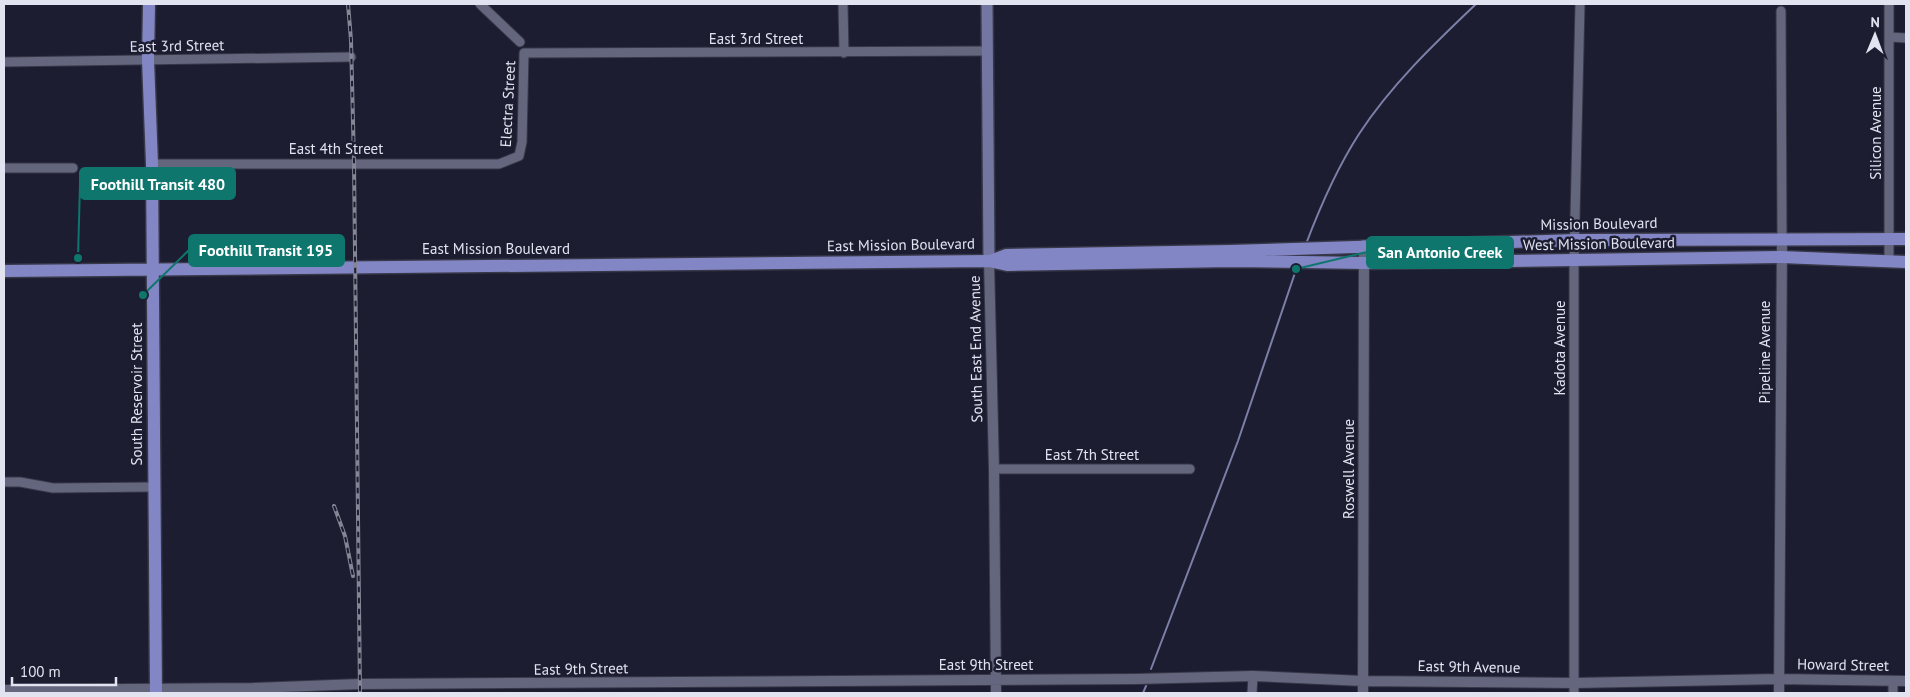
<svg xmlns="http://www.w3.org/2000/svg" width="1910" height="697" font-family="'PT Sans',sans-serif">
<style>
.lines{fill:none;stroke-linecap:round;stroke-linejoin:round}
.stream{stroke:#7c7fa8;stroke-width:2}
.minor-casing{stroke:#373748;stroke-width:11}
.tertiary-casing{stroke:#373748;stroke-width:12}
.secondary-casing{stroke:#373748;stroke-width:14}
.primary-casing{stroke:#373748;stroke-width:15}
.minor{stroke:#64667d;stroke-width:9}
.tertiary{stroke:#64667d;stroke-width:10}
.secondary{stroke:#7376a1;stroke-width:11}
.primary{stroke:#8386c4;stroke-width:12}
.rail-casing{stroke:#848595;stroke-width:4}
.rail{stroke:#1c1d30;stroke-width:2;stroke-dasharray:5.5;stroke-linecap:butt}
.labels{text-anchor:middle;stroke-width:5;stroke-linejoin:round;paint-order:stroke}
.street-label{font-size:15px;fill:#e2e3f1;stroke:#1c1d30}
.leader{fill:none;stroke:#0f766e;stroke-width:2}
.callout-dot{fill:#0f766e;stroke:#1c1d30;stroke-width:2}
.callout{fill:#0f766e;stroke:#0f766e;stroke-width:2}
.callout-label{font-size:16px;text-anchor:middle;font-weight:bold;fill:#fff}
</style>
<rect width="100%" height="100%" fill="#1c1d30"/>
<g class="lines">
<path class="stream" d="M 1306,244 C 1320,207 1337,168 1359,134 C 1391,85 1434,44 1476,4
M 1151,669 L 1238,441 L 1297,267
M 1143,693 L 1146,686"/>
<g class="minor-casing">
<path id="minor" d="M 480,4 L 520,42
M 843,4 L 844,53
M 1889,4 L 1889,262
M 1781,11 L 1782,238
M 1890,37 L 1906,38
M 4,62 L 351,57
M 152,164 L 499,164 L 519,156 L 522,142 L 524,53 L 987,51
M 4,168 L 73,168
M 994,469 L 1190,469
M 4,482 L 20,482 L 53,488 L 154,487
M 1893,681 L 1893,693
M 1252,693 L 1253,676
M 1574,693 L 1574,260 L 1580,4"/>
</g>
<g class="tertiary-casing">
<path id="tertiary" d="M 989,261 L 994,469 L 996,693
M 4,690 L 253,688 L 360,684 L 1135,679 L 1253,676 L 1363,681 L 1574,683 L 1779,679 L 1906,681
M 1363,693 L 1364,245
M 1779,693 L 1782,238"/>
</g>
<g class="secondary-casing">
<path id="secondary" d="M 987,4 L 989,261"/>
</g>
<g class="primary-casing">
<path id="primary" d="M 149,4 L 148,60 L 152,164 L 156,693
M 990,261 L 1006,255 L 1229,251 L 1576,240 L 1906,239
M 4,271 L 989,261 L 1007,265 L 1231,261 L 1364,263 L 1781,257 L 1906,262"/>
</g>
<use href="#minor" class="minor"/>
<use href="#tertiary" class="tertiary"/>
<use href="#secondary" class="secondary"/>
<use href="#primary" class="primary"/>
<g class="rail-casing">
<path id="rail" d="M 348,4 L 351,40 L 354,163 L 360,693
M 334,506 L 345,536 L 353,576"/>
</g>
<use href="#rail" class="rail"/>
</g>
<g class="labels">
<g class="street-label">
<text x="756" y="44">East 3rd Street</text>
<text transform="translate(177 46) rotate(-1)" y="5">East 3rd Street</text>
<text transform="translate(508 104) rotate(-87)" y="5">Electra Street</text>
<text transform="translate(1876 133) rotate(-90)" y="5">Silicon Avenue</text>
<text x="336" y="154">East 4th Street</text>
<text transform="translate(1599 224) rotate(-1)" y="5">Mission Boulevard</text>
<text transform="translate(1599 244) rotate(-1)" y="5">West Mission Boulevard</text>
<text transform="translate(901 245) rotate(-1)" y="5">East Mission Boulevard</text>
<text x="496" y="254">East Mission Boulevard</text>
<text transform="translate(1560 348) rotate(-90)" y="5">Kadota Avenue</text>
<text transform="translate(976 349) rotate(-91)" y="5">South East End Avenue</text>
<text transform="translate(1765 352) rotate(-90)" y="5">Pipeline Avenue</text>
<text transform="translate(137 394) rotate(-90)" y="5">South Reservoir Street</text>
<text x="1092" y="460">East 7th Street</text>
<text transform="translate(1349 469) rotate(-90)" y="5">Roswell Avenue</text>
<text x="986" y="670">East 9th Street</text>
<text transform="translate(1843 665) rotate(1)" y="5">Howard Street</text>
<text transform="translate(1469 667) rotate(1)" y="5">East 9th Avenue</text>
<text transform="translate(581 669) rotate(-1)" y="5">East 9th Street</text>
</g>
</g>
<path class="leader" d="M78 258L80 184M143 295L189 250M1296 269L1367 252"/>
<g class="callout-dot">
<circle cx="78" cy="258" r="5"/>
<circle cx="143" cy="295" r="5"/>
<circle cx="1296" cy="269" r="5"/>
</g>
<g class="callout">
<rect x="80" y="168" width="155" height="31" rx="5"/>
<rect x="189" y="235" width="155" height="31" rx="5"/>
<rect x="1367" y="237" width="146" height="31" rx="5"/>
</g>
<g class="callout-label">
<text x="158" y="190">Foothill Transit 480</text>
<text x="266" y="256">Foothill Transit 195</text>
<text x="1440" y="258">San Antonio Creek</text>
</g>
<rect width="1910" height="697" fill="none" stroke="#e2e3f1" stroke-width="10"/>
<g transform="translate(1875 35) rotate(1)" stroke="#1c1d30" stroke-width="4" paint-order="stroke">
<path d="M0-4L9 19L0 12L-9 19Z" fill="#e2e3f1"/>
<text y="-8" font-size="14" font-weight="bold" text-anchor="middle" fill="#e2e3f1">N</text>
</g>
<path d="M12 677v8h104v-8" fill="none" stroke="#e2e3f1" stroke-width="2.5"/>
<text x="20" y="677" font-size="15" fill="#e2e3f1" stroke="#1c1d30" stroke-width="4" paint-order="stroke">100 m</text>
</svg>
